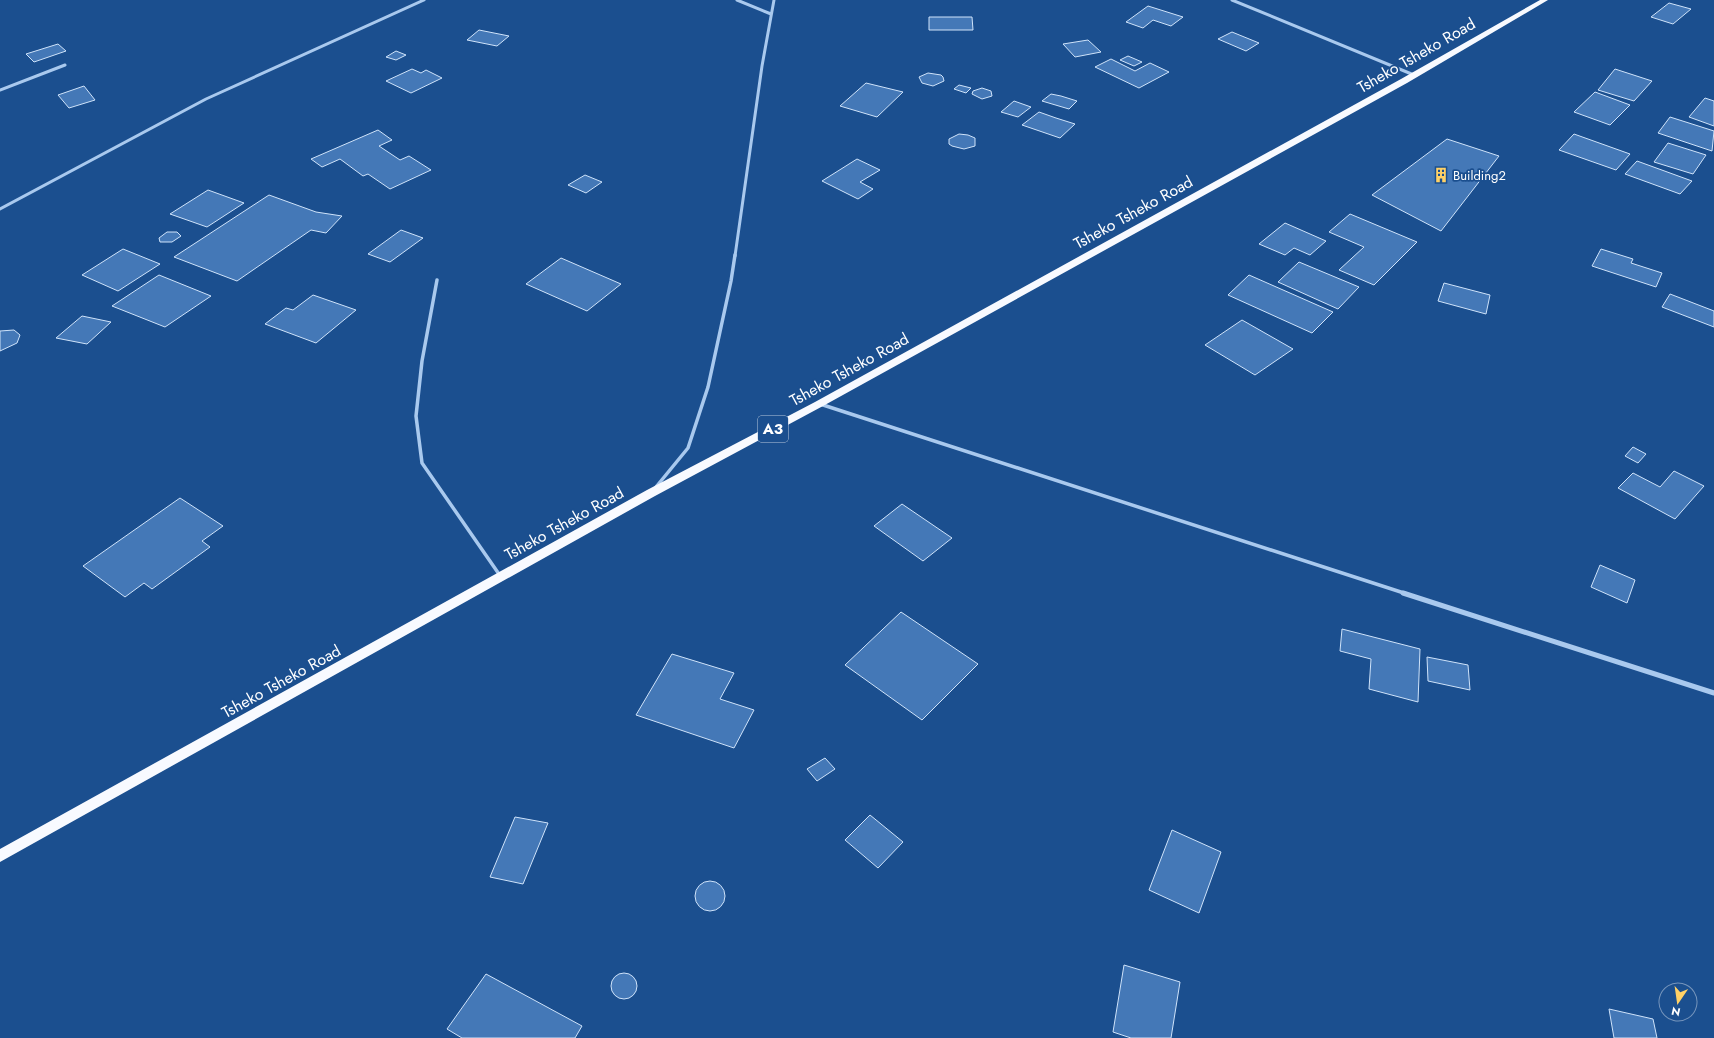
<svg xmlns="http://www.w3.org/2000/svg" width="1714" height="1038" font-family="Jost,sans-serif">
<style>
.building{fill:#4478b7;stroke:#cfe3fa}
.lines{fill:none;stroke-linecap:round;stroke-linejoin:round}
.minor-far2{stroke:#a9c9ee;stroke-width:3}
.minor-far1{stroke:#a9c9ee;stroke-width:3.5}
.minor{stroke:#a9c9ee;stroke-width:5}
.trunk{fill:#f8faff;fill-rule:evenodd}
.labels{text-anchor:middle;stroke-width:3.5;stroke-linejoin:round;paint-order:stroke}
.far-poi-label{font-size:13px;fill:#fff;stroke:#1b4f8f;text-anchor:start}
.shield{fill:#1b4f8f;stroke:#bbcadd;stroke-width:1}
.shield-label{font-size:15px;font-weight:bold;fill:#fff}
.street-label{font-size:16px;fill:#fff;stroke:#1b4f8f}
</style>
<rect width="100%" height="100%" fill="#1b4f8f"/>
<path class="building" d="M 1669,3 L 1691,9 L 1673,24 L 1651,17 Z
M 1148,6 L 1183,17 L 1171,26 L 1153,20 L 1143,28 L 1126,22 Z
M 929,17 L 972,17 L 973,30 L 929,30 Z
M 479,30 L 509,36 L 497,46 L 467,40 Z
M 1232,32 L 1259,43 L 1246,51 L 1218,39 Z
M 1088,40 L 1101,52 L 1075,57 L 1063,44 Z
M 58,44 L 66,51 L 34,62 L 26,54 Z
M 396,51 L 406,55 L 396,60 L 386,57 Z
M 1128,56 L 1142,62 L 1134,66 L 1120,60 Z
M 1111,59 L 1135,71 L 1150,63 L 1169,72 L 1139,88 L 1095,67 Z
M 412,69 L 421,73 L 426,70 L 442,78 L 411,93 L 386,81 Z
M 1615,69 L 1652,81 L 1634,101 L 1598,90 Z
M 928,73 L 941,75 L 943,77 L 944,81 L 933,86 L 922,83 L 919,77 Z
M 866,83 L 903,92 L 877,117 L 840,106 Z
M 959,85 L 971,88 L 966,93 L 954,89 Z
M 84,86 L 95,100 L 69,108 L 58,95 Z
M 982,88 L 991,91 L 992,96 L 982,99 L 972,94 L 973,91 Z
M 1595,92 L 1630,105 L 1610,125 L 1574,112 Z
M 1051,94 L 1061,96 L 1077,101 L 1069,109 L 1042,101 Z
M 1705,98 L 1714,101 L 1714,126 L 1689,117 Z
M 1014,101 L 1031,107 L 1018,117 L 1001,112 Z
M 1039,112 L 1056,118 L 1075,124 L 1060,138 L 1022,125 Z
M 1670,117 L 1714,131 L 1712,151 L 1658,133 Z
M 378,130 L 392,140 L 379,146 L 400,160 L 409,156 L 431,170 L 390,189 L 368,174 L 363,176 L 340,159 L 322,167 L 311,159 Z
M 959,134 L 968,135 L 975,138 L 975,146 L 964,149 L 952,146 L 949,144 L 949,139 Z
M 1574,134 L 1630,154 L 1616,170 L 1559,150 Z
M 1447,139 L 1499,156 L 1441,231 L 1372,195 Z
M 1668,143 L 1706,155 L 1693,174 L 1654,162 Z
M 857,159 L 880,170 L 860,182 L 873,189 L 858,199 L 822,181 Z
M 1637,161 L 1692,181 L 1680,194 L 1625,174 Z
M 585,175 L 602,182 L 586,193 L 568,185 Z
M 208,190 L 244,203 L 207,227 L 170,214 Z
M 269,195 L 316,212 L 342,216 L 326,233 L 311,230 L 237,281 L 174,257 Z
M 1350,214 L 1417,242 L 1374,285 L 1339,270 L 1364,247 L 1329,232 Z
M 1285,223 L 1326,241 L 1310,255 L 1294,248 L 1285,255 L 1259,244 Z
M 401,230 L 423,238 L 390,262 L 368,254 Z
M 167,232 L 177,232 L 181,236 L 172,242 L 160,242 L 159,238 Z
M 123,249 L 160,264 L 118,291 L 82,275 Z
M 1601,249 L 1633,259 L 1631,263 L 1662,273 L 1656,287 L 1592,266 Z
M 561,258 L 621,284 L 587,311 L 526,284 Z
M 1299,262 L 1359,287 L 1338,309 L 1278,282 Z
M 159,275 L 211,296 L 165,327 L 112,306 Z
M 1249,275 L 1333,312 L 1312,333 L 1228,295 Z
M 1444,283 L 1490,295 L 1486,314 L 1438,301 Z
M 1670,294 L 1714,311 L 1714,327 L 1662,307 Z
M 313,295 L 356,310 L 316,343 L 265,324 L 286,308 L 293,310 Z
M 82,316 L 111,322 L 87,344 L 56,338 Z
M 1242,320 L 1293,349 L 1255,375 L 1205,345 Z
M 14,330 L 20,335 L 17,343 L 0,351 L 0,331 Z
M 1633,447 L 1646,454 L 1638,463 L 1625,456 Z
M 1674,471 L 1704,486 L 1675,519 L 1618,488 L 1633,473 L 1660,487 Z
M 180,498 L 223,526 L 202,541 L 210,547 L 152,589 L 144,583 L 125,597 L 83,566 Z
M 902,504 L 952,538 L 923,561 L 874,526 Z
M 1600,565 L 1635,580 L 1627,603 L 1591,587 Z
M 901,612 L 978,664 L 922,720 L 845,665 Z
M 1342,629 L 1420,649 L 1418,702 L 1369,689 L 1371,659 L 1340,651 Z
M 672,654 L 734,673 L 720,699 L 754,710 L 734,748 L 636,715 Z
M 1427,657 L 1468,665 L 1470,690 L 1428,681 Z
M 825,758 L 835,769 L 817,781 L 807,769 Z
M 870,815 L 903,842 L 878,868 L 845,840 Z
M 515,817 L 548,823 L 523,884 L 490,877 Z
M 1172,830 L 1221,852 L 1199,913 L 1149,890 Z
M695 896a15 15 0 1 1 30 0a15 15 0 1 1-30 0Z
M 1124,965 L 1180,982 L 1171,1038 L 1131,1038 L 1113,1032 Z
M611 986a13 13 0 1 1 26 0a13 13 0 1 1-26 0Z
M 486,974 L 582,1026 L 575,1038 L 462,1038 L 447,1029 Z
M 1609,1009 L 1653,1019 L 1657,1038 L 1614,1038 Z"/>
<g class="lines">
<path class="minor-far2" d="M 737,0 L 771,14
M 1232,0 L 1414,75
M 0,90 L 65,65
M 0,209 L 206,99 L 424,0
M 735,256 L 762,66 L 774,0"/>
<path class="minor-far1" d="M 437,280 L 422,361 L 416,416 L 422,463 L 501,577
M 820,404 L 1407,594
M 656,487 L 688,448 L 708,387 L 731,281 L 735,255"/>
<path class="minor" d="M 1403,593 L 1714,693"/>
<path class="trunk" d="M 1540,0 L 1548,0 L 1407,83 L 823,406 L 655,496 L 0,862 L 0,849 L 647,490 L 815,402 L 1401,79 Z"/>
</g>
<defs>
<g id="building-bare" transform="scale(1.2)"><path d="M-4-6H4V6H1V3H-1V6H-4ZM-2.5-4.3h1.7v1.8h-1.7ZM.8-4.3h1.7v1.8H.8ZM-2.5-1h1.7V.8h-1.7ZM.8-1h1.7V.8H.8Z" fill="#ffd166" stroke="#1b4f8f" stroke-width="2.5" paint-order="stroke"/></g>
</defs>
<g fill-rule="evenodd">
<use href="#building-bare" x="1441" y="175"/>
</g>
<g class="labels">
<g class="far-poi-label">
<text x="1453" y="180">Building2</text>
</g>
<rect class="shield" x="758" y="416" width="30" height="26" rx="3"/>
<g class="shield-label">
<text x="773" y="434">A3</text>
</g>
<g class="street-label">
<text transform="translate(1416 55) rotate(-30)" y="6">Tsheko Tsheko Road</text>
<text transform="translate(1133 212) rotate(-29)" y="6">Tsheko Tsheko Road</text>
<text transform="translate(849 369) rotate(-29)" y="6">Tsheko Tsheko Road</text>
<text transform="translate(564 523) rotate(-29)" y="6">Tsheko Tsheko Road</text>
<text transform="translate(281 681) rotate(-29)" y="6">Tsheko Tsheko Road</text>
</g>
</g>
<g transform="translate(1678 1002) rotate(193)"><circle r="19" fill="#1b4f8f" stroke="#7695bc"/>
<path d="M0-3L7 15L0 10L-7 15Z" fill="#ffd166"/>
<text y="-6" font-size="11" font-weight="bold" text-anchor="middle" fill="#ffffff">N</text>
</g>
</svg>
